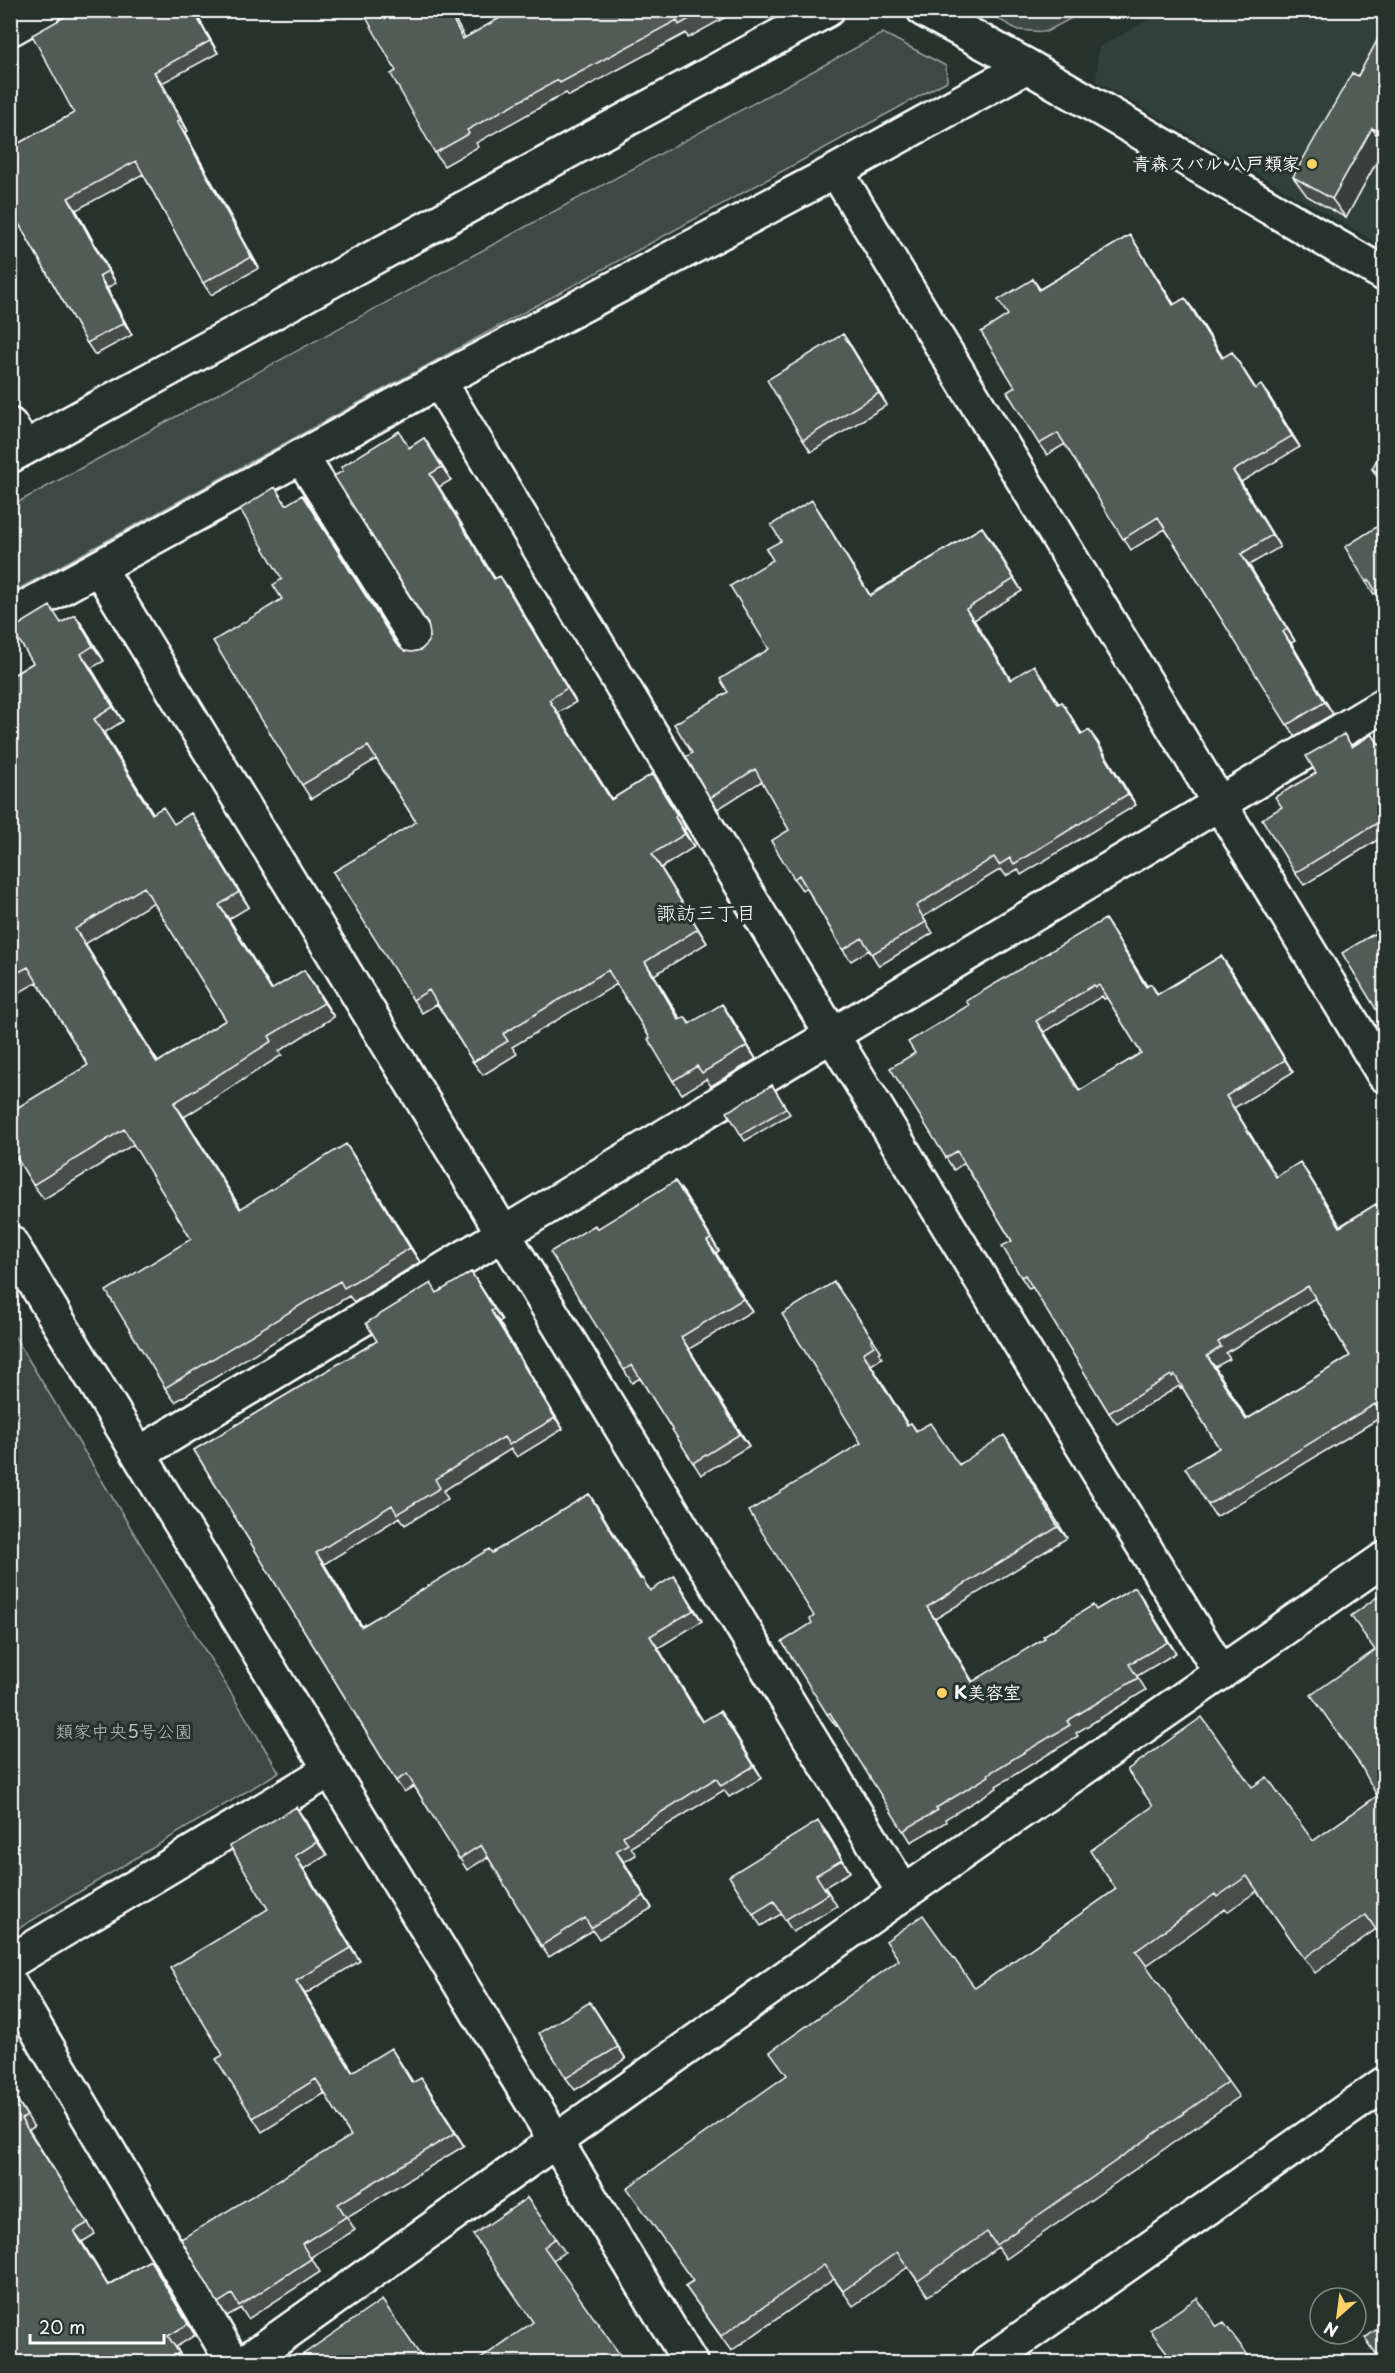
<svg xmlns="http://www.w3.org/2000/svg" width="1395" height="2373" font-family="'Playpen Sans','Klee One',sans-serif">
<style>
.built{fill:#333f3a}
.green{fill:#3e4944;stroke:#9ea4a2;stroke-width:1.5}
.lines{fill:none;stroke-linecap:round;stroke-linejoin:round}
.minor-casing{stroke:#fff;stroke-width:38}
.minor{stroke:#26332d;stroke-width:33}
.wall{fill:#464f4b;stroke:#fff;stroke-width:1.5;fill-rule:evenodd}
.shaded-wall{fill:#39403d;stroke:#fff;stroke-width:1.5}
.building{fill:#515c57;stroke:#fff;stroke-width:1.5;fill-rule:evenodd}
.poi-dot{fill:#ffd166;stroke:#26332d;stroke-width:2}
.labels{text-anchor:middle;stroke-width:6;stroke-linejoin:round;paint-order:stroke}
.poi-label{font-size:18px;font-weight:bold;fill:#fff;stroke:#26332d;text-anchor:end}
.park-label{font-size:18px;fill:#bbbfbe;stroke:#26332d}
.neighbourhood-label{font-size:20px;fill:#fff;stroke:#26332d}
</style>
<rect width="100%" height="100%" fill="#26332d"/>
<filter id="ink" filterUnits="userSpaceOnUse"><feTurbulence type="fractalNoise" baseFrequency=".0167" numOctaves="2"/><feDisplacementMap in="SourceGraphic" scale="12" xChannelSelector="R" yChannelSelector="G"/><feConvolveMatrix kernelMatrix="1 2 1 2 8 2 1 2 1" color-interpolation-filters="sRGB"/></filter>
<g filter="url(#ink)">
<path class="built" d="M 1165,11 L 1384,11 L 1384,247 L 1096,81 L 1099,47 Z"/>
<path class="green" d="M 984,11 L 1084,11 L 1046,32 L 1018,30 Z
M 883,33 L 946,66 L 947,81 L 11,593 L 11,506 Z
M 10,1329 L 279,1772 L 11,1933 L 10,1933 Z"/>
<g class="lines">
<g class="minor-casing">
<path id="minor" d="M 924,10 L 1027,66 L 1384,274
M 10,29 L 44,10
M 836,171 L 1384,1075
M 439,381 L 832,1035 L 1221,1673
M 10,425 L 25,448
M 10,456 L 827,10
M 301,456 L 421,647
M 99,568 L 904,1893
M 10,616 L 439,381 L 836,171 L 1027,66
M 10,1242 L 690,2362
M 139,1454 L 832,1035 L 1384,705
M 10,1962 L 330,1770
M 10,1984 L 233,2362
M 245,2362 L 904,1893 L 1384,1559
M 988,2362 L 1384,2084"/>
</g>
<use href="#minor" class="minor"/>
</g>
<path class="wall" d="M 77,10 L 90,10 L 92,14 L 194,10 L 218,53 L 162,83 L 188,131 L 185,133 L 259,268 L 211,295 L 203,283 L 143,174 L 76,210 L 116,283 L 107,288 L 132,335 L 95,355 L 87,343 L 17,221 L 10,224 L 10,148 L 74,113 Z
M 514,10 L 734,10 L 735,12 L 688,38 L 686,33 L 569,96 L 566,93 L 476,143 L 478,147 L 444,166 L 435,153 L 465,38 Z
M 1384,28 L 1384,148 L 1346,218 L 1307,196 L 1293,177 L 1358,76 Z
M 1130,235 L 1174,304 L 1193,309 L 1223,358 L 1232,352 L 1255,389 L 1269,396 L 1300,447 L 1241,482 L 1280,547 L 1249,565 L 1295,641 L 1291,643 L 1333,714 L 1295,736 L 1165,529 L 1131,550 L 1065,444 L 1047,455 L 1039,444 L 1015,387 L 1033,279 L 1040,289 Z
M 851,346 L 887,405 L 811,452 L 803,440 Z
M 424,438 L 451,480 L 439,487 L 495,579 L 509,589 L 576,702 L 558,713 L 612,799 L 652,774 L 661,788 L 686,829 L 684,830 L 694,847 L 661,868 L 707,943 L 654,975 L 680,1019 L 685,1017 L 690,1024 L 731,1017 L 756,1059 L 711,1086 L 706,1079 L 682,1094 L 673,1081 L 650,1038 L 617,984 L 512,1047 L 517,1054 L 483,1075 L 473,1062 L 437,1004 L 422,1013 L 413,1000 L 416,822 L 376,759 L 311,799 L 302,785 L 282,599 L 282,579 L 287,504 L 312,508 L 398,646 L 404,651 L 412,652 L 421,650 L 428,643 L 430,634 L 410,447 Z
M 1384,446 L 1384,484 L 1380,481 L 1372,469 Z
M 819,511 L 870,595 L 982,527 L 1022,591 L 974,620 L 1011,680 L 1042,676 L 1059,704 L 1062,702 L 1082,734 L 1097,741 L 1136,805 L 1021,875 L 1018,869 L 1006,876 L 1001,869 L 923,917 L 933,933 L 879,966 L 869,950 L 851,961 L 843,950 L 806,887 L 802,890 L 794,879 L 789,830 L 762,781 L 718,809 L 710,798 L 692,753 L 728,692 L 769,649 L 773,560 L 781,541 Z
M 1384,522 L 1377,593 L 1374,594 L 1366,582 Z
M 75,615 L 85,629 L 104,661 L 91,668 L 123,721 L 104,733 L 153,813 L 175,824 L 191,813 L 201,828 L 249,907 L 229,919 L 272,990 L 304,970 L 334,1017 L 279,1051 L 282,1055 L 184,1117 L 241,1209 L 356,1159 L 420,1262 L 354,1302 L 349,1296 L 175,1402 L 165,1388 L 191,1239 L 134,1144 L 44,1199 L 33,1185 L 88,1065 L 37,982 L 10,998 L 10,677 L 33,663 L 62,622 ZM 154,902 L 226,1020 L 158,1062 L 85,944 Z
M 1372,734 L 1380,745 L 1384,742 L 1384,836 L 1304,885 L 1295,873 L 1282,807 L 1316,773 Z
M 1113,931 L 1147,986 L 1151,984 L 1158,994 L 1221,956 L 1229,967 L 1293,1072 L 1234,1108 L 1276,1176 L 1308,1174 L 1340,1226 L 1376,1204 L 1384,1216 L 1384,1419 L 1383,1416 L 1216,1517 L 1208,1505 L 1219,1448 L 1182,1387 L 1180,1388 L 1179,1386 L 1117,1424 L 1109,1413 L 1033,1287 L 1029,1289 L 1021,1277 L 1012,1241 L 964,1163 L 954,1170 L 946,1158 L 915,1053 L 969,1005 ZM 1102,996 L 1104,999 L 1107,998 L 1141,1053 L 1080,1091 L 1044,1032 ZM 1315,1298 L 1350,1356 L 1247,1419 L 1215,1367 L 1230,1359 L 1226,1353 Z
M 1375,933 L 1381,942 L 1384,940 L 1384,1021 L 1377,1011 Z
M 772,1085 L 790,1114 L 745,1141 L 741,1135 Z
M 684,1193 L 719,1251 L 716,1253 L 752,1311 L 689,1349 L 749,1446 L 701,1475 L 640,1378 L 632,1383 L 624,1370 L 597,1229 Z
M 471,1272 L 502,1320 L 499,1322 L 563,1429 L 517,1457 L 511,1449 L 443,1491 L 448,1499 L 405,1525 L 400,1517 L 324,1564 L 362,1626 L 492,1553 L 589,1494 L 597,1506 L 641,1578 L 651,1591 L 682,1588 L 702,1621 L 658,1648 L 703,1721 L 728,1722 L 762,1778 L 729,1797 L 724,1790 L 631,1847 L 636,1855 L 624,1862 L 652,1908 L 599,1939 L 593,1930 L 549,1957 L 541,1946 L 488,1857 L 467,1870 L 414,1786 L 404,1792 L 396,1781 L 194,1450 L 377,1341 L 438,1293 Z
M 834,1282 L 881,1351 L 879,1352 L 882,1358 L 871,1365 L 908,1425 L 911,1423 L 917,1431 L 959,1464 L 1012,1447 L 1067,1538 L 935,1619 L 973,1682 L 1135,1587 L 1176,1653 L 1137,1676 L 1146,1690 L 1076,1733 L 1078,1736 L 996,1786 L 997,1788 L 945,1819 L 946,1822 L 911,1842 L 838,1725 L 836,1726 L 827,1714 L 812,1623 L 861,1443 Z
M 1384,1592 L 1376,1929 L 1315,1973 L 1257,1891 L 1227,1912 L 1225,1909 L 1146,1966 L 1239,2097 L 1006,2259 L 998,2247 L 928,2296 L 908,2267 L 853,2306 L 834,2279 L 731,2351 L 685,2286 L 693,2281 L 975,1988 L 1116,1889 L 1252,1787 L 1313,1841 L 1377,1796 L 1375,1650 Z
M 296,1807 L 305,1820 L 327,1855 L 304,1869 L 360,1961 L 305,1994 L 353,2072 L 400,2062 L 413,2083 L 430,2091 L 464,2146 L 347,2217 L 355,2230 L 311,2257 L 320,2272 L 248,2319 L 241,2308 L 227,2316 L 218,2303 L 351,2136 L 325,2093 L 262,2132 L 253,2118 L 223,2055 L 268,1909 Z
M 827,1833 L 850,1872 L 825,1887 L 837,1906 L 793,1932 L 781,1914 L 761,1926 L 753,1914 Z
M 590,2002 L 626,2059 L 575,2090 L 566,2078 Z
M 10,2081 L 19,2094 L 15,2096 L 34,2127 L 29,2130 L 95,2234 L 82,2242 L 108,2285 L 150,2260 L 158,2271 L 195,2335 L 176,2347 L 185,2362 L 10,2362 Z
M 527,2198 L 565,2252 L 553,2260 L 533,2322 Z"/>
<path class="shaded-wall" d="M 193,10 L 194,10 L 218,53 L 210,41 Z
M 448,10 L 450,10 L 472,51 L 463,39 Z
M 154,72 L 162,83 L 188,131 L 180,120 Z
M 177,121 L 185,133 L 259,268 L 251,257 Z
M 1372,128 L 1384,146 L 1384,148 L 1346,218 L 1332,199 Z
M 68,198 L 76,210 L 116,283 L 108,271 Z
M 1130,235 L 1137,246 L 1181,316 L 1173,305 Z
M 99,276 L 107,288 L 132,335 L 124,323 Z
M 1185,298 L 1193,309 L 1230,369 L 1222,358 Z
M 843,334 L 851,346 L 887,405 L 879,393 Z
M 1232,352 L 1240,364 L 1263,400 L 1255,389 Z
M 1261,385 L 1269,396 L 1300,447 L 1292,436 Z
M 424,438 L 433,451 L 451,480 L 442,467 Z
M 1233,471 L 1241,482 L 1280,547 L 1272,535 Z
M 430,474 L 439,487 L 504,593 L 494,579 Z
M 302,495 L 312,508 L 405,657 L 396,644 Z
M 812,500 L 819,511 L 877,607 L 870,596 Z
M 982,527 L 990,538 L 1022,591 L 1014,579 Z
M 1241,554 L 1249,565 L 1295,641 L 1287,629 Z
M 500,576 L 509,589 L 576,702 L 567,688 Z
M 966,609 L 974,620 L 1018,691 L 1010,680 Z
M 75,615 L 85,629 L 104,661 L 93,646 Z
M 1283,632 L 1291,643 L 1333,714 L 1325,702 Z
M 81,654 L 91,668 L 123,721 L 113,707 Z
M 549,700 L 558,713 L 620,813 L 611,800 Z
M 1062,702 L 1069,713 L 1089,746 L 1081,735 Z
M 94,719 L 104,733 L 162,828 L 152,814 Z
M 1089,730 L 1097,741 L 1136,805 L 1128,794 Z
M 191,813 L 201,828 L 249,907 L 239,892 Z
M 675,817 L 684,830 L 694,847 L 685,834 Z
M 652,854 L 661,868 L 707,943 L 698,929 Z
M 219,905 L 229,919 L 281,1005 L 271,990 Z
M 1105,919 L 1113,931 L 1154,998 L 1146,987 Z
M 75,929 L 85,944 L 167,1077 L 157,1063 Z
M 1221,956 L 1229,967 L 1293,1072 L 1285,1060 Z
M 645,962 L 654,975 L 689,1033 L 679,1020 Z
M 304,970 L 314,985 L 334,1017 L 324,1003 Z
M 722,1004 L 731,1017 L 756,1059 L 747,1046 Z
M 1036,1021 L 1044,1032 L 1087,1103 L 1079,1091 Z
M 1226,1096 L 1234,1108 L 1284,1189 L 1276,1177 Z
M 174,1103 L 184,1117 L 250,1224 L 240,1209 Z
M 346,1144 L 356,1159 L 420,1262 L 410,1248 Z
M 1300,1162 L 1308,1174 L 1348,1238 L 1340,1227 Z
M 675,1181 L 684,1193 L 719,1251 L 711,1239 Z
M 707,1241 L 716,1253 L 752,1311 L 743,1299 Z
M 471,1272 L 479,1284 L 502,1320 L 494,1309 Z
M 491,1311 L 499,1322 L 563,1429 L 555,1418 Z
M 681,1337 L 689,1349 L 749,1446 L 740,1434 Z
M 863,1353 L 871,1365 L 915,1437 L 907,1425 Z
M 1207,1356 L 1215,1367 L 1254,1431 L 1246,1420 Z
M 1004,1435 L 1012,1447 L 1067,1538 L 1058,1527 Z
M 589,1494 L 597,1506 L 648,1590 L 640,1579 Z
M 316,1553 L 324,1564 L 369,1638 L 361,1627 Z
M 674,1576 L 682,1588 L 702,1621 L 694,1610 Z
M 1135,1587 L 1143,1599 L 1176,1653 L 1168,1642 Z
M 927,1607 L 935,1619 L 980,1694 L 972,1682 Z
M 650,1636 L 658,1648 L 710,1733 L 702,1722 Z
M 720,1711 L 728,1722 L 762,1778 L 754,1766 Z
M 296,1807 L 305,1820 L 327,1855 L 317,1842 Z
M 818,1821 L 827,1833 L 850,1872 L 842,1860 Z
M 616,1851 L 624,1862 L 652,1908 L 644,1896 Z
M 295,1856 L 304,1869 L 360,1961 L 351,1948 Z
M 296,1981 L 305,1994 L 361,2085 L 352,2072 Z
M 590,2002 L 598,2014 L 626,2059 L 618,2047 Z
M 391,2048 L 400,2062 L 422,2096 L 412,2083 Z
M 421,2078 L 430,2091 L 464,2146 L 455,2133 Z
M 74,2231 L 82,2242 L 115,2297 L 108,2286 Z
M 150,2260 L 158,2271 L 195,2335 L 188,2324 Z"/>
<path class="building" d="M 77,10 L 89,10 L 91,14 L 98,10 L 193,10 L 210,41 L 154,72 L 180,120 L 177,121 L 251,257 L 203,283 L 136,161 L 68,198 L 108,271 L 99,276 L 124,323 L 87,343 L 10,208 L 10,148 L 74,113 L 32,35 Z
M 362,10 L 448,10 L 463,39 L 514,10 L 705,10 L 679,25 L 677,20 L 560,83 L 558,80 L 467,130 L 469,134 L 435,153 L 391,74 L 396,71 Z
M 1384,28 L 1384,134 L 1372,128 L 1332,199 L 1293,177 L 1352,73 L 1358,76 Z
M 1130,235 L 1173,305 L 1185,298 L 1222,358 L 1232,352 L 1255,389 L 1261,385 L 1292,436 L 1233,471 L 1272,535 L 1241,554 L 1287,629 L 1283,632 L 1325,702 L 1287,725 L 1158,517 L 1123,539 L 1058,433 L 1039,444 L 1007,392 L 1015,387 L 981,332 L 1008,315 L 998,300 L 1033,279 L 1039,290 Z
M 843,334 L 879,393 L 803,440 L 767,380 Z
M 399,431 L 409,448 L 424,438 L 442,467 L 430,474 L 494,579 L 500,576 L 567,688 L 549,700 L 611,800 L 652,774 L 677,815 L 675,817 L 685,834 L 652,854 L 698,929 L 645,962 L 679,1020 L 685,1017 L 689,1024 L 722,1004 L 747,1046 L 702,1073 L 697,1066 L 673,1081 L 648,1039 L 650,1038 L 608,970 L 503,1034 L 508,1041 L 473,1062 L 429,990 L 413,1000 L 333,872 L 416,822 L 368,746 L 302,785 L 213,641 L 282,599 L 273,585 L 282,579 L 240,509 L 275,487 L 286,505 L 302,495 L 396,644 L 404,651 L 412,652 L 421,650 L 428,643 L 430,634 L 428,624 L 334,476 L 343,471 L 341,467 Z
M 1384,446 L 1384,476 L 1372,469 Z
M 812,500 L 870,596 L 982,527 L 1014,579 L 966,609 L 1010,680 L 1034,665 L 1058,704 L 1062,702 L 1081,735 L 1089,730 L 1128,794 L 1014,864 L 1010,858 L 999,865 L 994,857 L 916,906 L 926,922 L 872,954 L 862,938 L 843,950 L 799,875 L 794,879 L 771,841 L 789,830 L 755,769 L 710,798 L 686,757 L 692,753 L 674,724 L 728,692 L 720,679 L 769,649 L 730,586 L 773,560 L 766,549 L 781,541 L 771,525 Z
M 1384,522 L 1384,605 L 1369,580 L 1366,582 L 1345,547 Z
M 50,606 L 61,623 L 75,615 L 93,646 L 81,654 L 113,707 L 94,719 L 152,814 L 163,807 L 174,824 L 191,813 L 239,892 L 219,905 L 271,990 L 304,970 L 324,1003 L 269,1036 L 272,1041 L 174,1103 L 240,1209 L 346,1144 L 410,1248 L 344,1288 L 340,1281 L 165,1388 L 106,1291 L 191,1239 L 124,1129 L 33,1185 L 10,1147 L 10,1112 L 88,1065 L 28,967 L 10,977 L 10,677 L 33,663 L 12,629 ZM 144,887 L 226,1020 L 157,1063 L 75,929 Z
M 1344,734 L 1352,747 L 1372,734 L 1379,745 L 1384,742 L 1384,819 L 1295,873 L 1262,819 L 1282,807 L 1275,797 L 1316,773 L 1306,756 Z
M 1105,919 L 1146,987 L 1151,984 L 1157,995 L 1221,956 L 1285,1060 L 1226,1096 L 1276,1177 L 1300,1162 L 1340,1227 L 1376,1204 L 1384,1217 L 1384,1419 L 1375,1404 L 1208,1505 L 1185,1468 L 1219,1448 L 1175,1375 L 1172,1377 L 1171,1375 L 1109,1413 L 1025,1275 L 1021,1277 L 1002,1246 L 1012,1241 L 957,1151 L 946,1158 L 890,1068 L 915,1053 L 908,1042 L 969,1005 L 966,1001 ZM 1094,985 L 1096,987 L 1099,985 L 1141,1053 L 1079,1091 L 1036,1021 ZM 1308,1286 L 1350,1356 L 1246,1420 L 1207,1356 L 1221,1347 L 1218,1342 Z
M 1375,933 L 1381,942 L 1384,940 L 1384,1006 L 1377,1011 L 1342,953 Z
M 772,1085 L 786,1108 L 741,1135 L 727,1112 Z
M 675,1181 L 711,1239 L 707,1241 L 743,1299 L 681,1337 L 740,1434 L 693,1463 L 632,1365 L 624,1370 L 550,1252 L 595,1225 L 597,1229 Z
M 471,1272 L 494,1309 L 491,1311 L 555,1418 L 509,1445 L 504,1437 L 435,1479 L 440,1488 L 397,1514 L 392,1505 L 316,1553 L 361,1627 L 489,1549 L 492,1553 L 589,1494 L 640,1579 L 642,1578 L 650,1591 L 674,1576 L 694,1610 L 650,1636 L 702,1722 L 720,1711 L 754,1766 L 721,1786 L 716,1778 L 623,1836 L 628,1844 L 616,1851 L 644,1896 L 591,1928 L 585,1918 L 541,1946 L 481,1845 L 459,1859 L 407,1774 L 396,1781 L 194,1450 L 377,1341 L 366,1323 L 431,1283 L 437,1293 Z
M 834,1282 L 873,1339 L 871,1341 L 874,1346 L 863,1353 L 907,1425 L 911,1423 L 916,1431 L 930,1423 L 959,1465 L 1004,1435 L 1058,1527 L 927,1607 L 972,1682 L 1045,1638 L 1043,1636 L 1093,1605 L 1096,1610 L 1135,1587 L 1168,1642 L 1129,1664 L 1138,1678 L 1067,1721 L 1070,1725 L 988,1774 L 989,1776 L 936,1808 L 938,1810 L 903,1831 L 830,1713 L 827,1714 L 782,1642 L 812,1623 L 810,1619 L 814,1616 L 749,1511 L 861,1443 L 782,1314 Z
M 1384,1592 L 1384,1941 L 1366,1915 L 1304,1958 L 1247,1876 L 1217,1897 L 1215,1894 L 1136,1951 L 1228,2082 L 996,2245 L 987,2232 L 918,2281 L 897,2252 L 843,2291 L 824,2265 L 721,2336 L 685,2286 L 693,2281 L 627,2188 L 787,2075 L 770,2052 L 899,1960 L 886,1941 L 923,1915 L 975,1988 L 1116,1889 L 1090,1851 L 1153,1806 L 1127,1770 L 1202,1717 L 1252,1787 L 1267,1777 L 1313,1841 L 1377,1796 L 1361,1766 L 1311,1695 L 1375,1650 L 1351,1616 Z
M 296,1807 L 317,1842 L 295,1856 L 351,1948 L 296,1981 L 352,2072 L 391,2048 L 412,2083 L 421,2078 L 455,2133 L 338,2204 L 346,2217 L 302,2244 L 311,2259 L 239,2306 L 232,2294 L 218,2303 L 181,2239 L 351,2136 L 316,2079 L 253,2118 L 216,2059 L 223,2055 L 170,1968 L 268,1909 L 230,1846 Z
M 818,1821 L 842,1860 L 816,1875 L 828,1894 L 785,1920 L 774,1901 L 753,1914 L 729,1876 Z
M 590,2002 L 618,2047 L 566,2078 L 539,2033 Z
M 10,2090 L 27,2116 L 21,2119 L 88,2223 L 74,2231 L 108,2286 L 150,2260 L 188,2324 L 168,2336 L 179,2353 L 164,2362 L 10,2362 Z
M 527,2198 L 556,2238 L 544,2247 L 625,2362 L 476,2362 L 533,2322 L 473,2235 Z
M 1384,2251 L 1384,2266 L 1378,2256 Z
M 1197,2298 L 1217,2327 L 1224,2323 L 1253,2362 L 1174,2362 L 1150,2330 Z
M 382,2300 L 425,2362 L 292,2362 Z
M 1384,2324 L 1384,2362 L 1382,2362 L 1365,2338 Z"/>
</g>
<g class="poi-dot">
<circle cx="1312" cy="164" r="6"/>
<circle cx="942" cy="1693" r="6"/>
</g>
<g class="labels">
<g class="poi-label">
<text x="1300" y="170">青森スバル 八戸類家</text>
<text x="954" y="1699" text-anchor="start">K美容室</text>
</g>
<g class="park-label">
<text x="124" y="1738">類家中央5号公園</text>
</g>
<g class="neighbourhood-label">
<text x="706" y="920">諏訪三丁目</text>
</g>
</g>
<rect width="1395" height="2373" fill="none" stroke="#26332d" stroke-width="36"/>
<rect x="18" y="18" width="1359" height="2337" fill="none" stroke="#fff" stroke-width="2" filter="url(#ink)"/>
<g transform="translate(1338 2316) rotate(208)"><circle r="28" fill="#26332d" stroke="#7d8581" stroke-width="1.5"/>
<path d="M0-4.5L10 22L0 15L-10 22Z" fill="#ffd166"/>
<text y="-9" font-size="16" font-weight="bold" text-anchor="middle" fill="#ffffff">N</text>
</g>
<path d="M30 2334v9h134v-9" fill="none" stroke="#ffffff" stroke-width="3"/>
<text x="39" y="2334" font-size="18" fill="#ffffff" stroke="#26332d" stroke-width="4.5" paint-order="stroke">20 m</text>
</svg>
